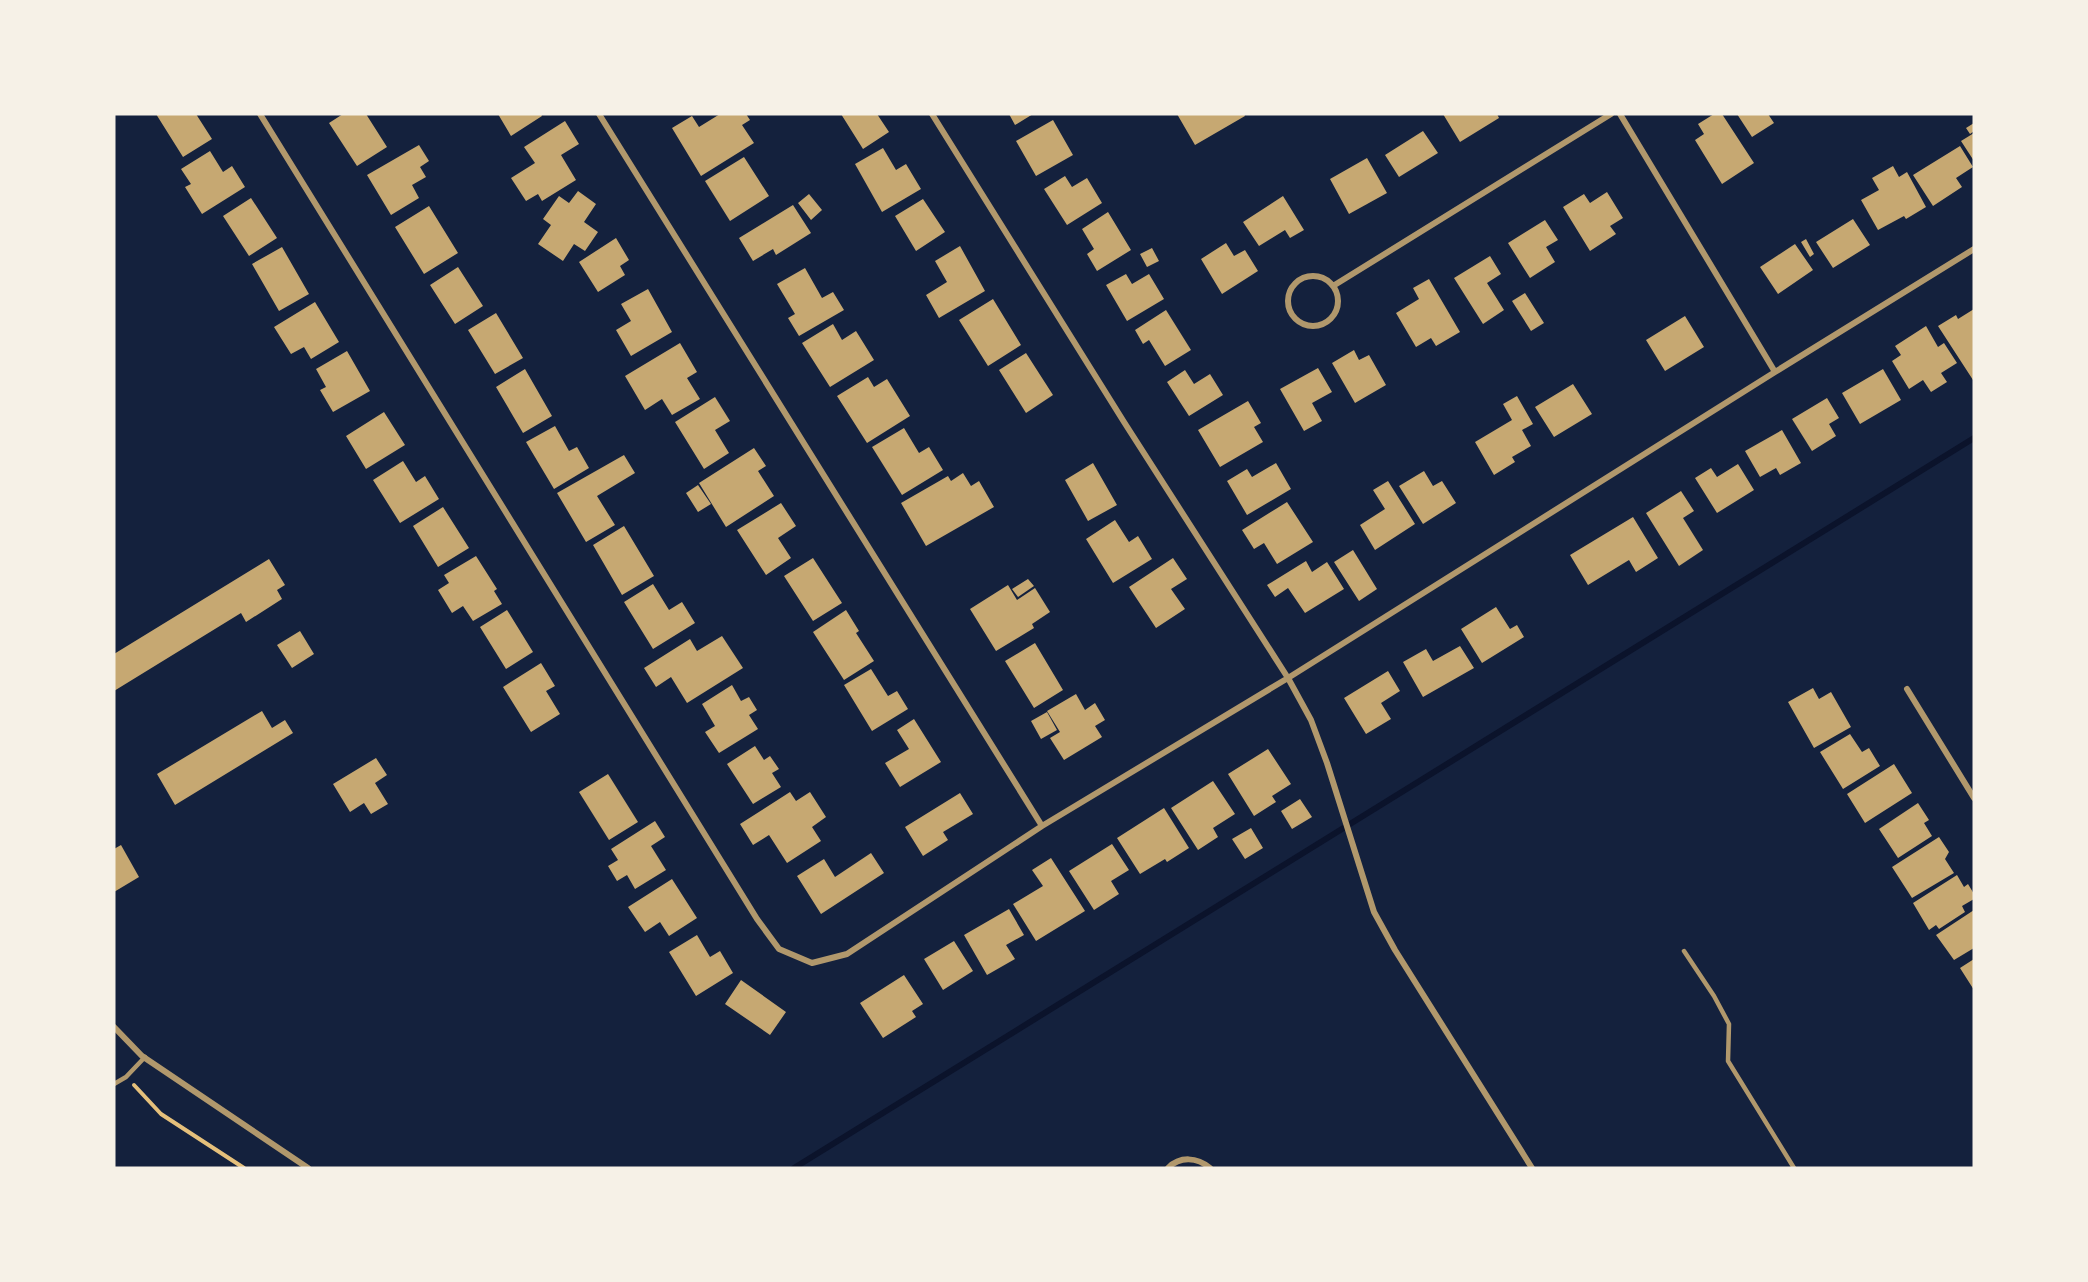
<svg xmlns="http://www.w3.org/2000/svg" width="2088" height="1282" font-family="'DejaVu Sans',sans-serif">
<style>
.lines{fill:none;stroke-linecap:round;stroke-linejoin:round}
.stream{stroke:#0b132b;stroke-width:6}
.building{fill:#c6a872}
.path{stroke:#e5c07b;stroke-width:4}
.service{stroke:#b1986c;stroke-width:4.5}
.minor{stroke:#b1986c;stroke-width:6}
</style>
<rect width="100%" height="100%" fill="#14213d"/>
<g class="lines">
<path class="stream" d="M 794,1168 L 1974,438"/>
</g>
<path class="building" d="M 156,114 L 196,114 L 212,139 L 183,157 Z
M 343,114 L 366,114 L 387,147 L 357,166 L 329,123 Z
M 498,114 L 541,114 L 542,116 L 511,136 Z
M 720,114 L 746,114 L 750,120 L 742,125 L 754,143 L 701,176 L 672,128 L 692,116 L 699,127 Z
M 841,114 L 877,114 L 889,132 L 863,149 Z
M 1009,114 L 1033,114 L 1015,125 Z
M 1177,114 L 1244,114 L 1245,116 L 1195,145 Z
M 1443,114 L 1497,114 L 1499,118 L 1460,142 Z
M 1714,114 L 1722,114 L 1754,163 L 1722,184 L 1695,140 L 1704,134 L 1698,124 Z
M 1737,114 L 1768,114 L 1774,123 L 1752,137 Z
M 1053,120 L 1073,155 L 1036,176 L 1016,141 Z
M 565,121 L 579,144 L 561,155 L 576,180 L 542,201 L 538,194 L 526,201 L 511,178 L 535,163 L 524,147 Z
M 1974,123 L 1974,131 L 1970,134 L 1966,128 Z
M 1423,131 L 1438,153 L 1399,177 L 1385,155 Z
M 1974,133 L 1974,161 L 1961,141 Z
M 419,145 L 429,161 L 420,167 L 426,177 L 412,185 L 419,198 L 391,215 L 367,175 Z
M 1960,146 L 1973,167 L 1956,178 L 1962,187 L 1933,206 L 1913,175 Z
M 883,148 L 896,170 L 906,164 L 921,189 L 882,212 L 855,164 Z
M 210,151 L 223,172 L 232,166 L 245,187 L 202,214 L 185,187 L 191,184 L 181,169 Z
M 744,157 L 769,196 L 730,221 L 705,181 Z
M 1367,158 L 1387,193 L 1349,214 L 1330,179 Z
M 1893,166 L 1899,177 L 1907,172 L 1926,207 L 1906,219 L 1904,216 L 1878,230 L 1861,200 L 1879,190 L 1872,178 Z
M 1065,176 L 1072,187 L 1087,178 L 1102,203 L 1067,225 L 1044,189 Z
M 578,191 L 596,204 L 584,222 L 598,232 L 585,251 L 574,244 L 563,261 L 538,244 L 551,225 L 543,219 L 559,196 L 569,203 Z
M 1607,192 L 1623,218 L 1610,226 L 1616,234 L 1590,251 L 1563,207 L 1584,194 L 1590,203 Z
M 809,194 L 822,210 L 811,220 L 798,203 Z
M 1283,196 L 1304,230 L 1290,238 L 1285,230 L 1259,246 L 1243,222 Z
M 251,198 L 277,238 L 249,256 L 223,216 Z
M 923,199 L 945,232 L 916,251 L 895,216 Z
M 793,205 L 811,233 L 776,255 L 773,249 L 753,261 L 739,238 Z
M 429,206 L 458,253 L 424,274 L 395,227 Z
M 1108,212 L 1131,250 L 1097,271 L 1087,254 L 1094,249 L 1082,229 Z
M 1853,219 L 1870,245 L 1833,268 L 1816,242 Z
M 1545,220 L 1558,240 L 1546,247 L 1555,262 L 1530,278 L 1508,243 Z
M 616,238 L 629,260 L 620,266 L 625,275 L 598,292 L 579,262 Z
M 1806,239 L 1814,254 L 1810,257 L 1801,242 Z
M 1226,243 L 1234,256 L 1245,250 L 1258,271 L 1222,294 L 1201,259 Z
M 1795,244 L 1813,270 L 1778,294 L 1760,267 Z
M 960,246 L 985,291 L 939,318 L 926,295 L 947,282 L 935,261 Z
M 282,247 L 309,294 L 279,311 L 252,264 Z
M 1152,248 L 1159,261 L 1147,267 L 1140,254 Z
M 1490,256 L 1501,274 L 1487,283 L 1504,310 L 1483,324 L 1454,278 Z
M 458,267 L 483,306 L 455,324 L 430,285 Z
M 805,268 L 822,298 L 833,292 L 844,310 L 799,336 L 788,318 L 795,314 L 777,284 Z
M 1126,274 L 1132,284 L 1149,274 L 1164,299 L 1127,321 L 1106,285 Z
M 1429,279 L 1460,332 L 1436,346 L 1431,338 L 1416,347 L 1396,313 L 1419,299 L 1413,288 Z
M 648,289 L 672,332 L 631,356 L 616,330 L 631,321 L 621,304 Z
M 1525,293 L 1544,323 L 1531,331 L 1512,301 Z
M 993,299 L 1021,345 L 988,366 L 959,320 Z
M 315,302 L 339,342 L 311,359 L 304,347 L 291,354 L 274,327 Z
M 1974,309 L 1974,380 L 1973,380 L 1938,326 L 1956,315 L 1958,319 Z
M 1166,310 L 1191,350 L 1165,366 L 1149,340 L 1143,344 L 1135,330 Z
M 496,313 L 523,358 L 495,374 L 468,330 Z
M 1685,316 L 1704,347 L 1665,371 L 1646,340 Z
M 833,324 L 842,340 L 856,331 L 874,360 L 830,387 L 802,343 Z
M 1926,326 L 1938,347 L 1944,343 L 1957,363 L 1941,373 L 1947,382 L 1931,392 L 1923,380 L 1909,389 L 1892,361 L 1901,355 L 1895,346 Z
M 680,343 L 697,372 L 687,378 L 700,399 L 672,415 L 662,399 L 645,410 L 625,376 Z
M 1354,350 L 1359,360 L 1369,355 L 1386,385 L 1355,403 L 1332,363 Z
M 347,351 L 370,391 L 333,412 L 320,390 L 326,387 L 316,369 Z
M 1026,353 L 1053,395 L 1026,413 L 999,370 Z
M 1318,368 L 1332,392 L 1312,403 L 1322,421 L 1304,431 L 1280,389 Z
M 525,369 L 552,416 L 523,433 L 496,387 Z
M 1883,369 L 1901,400 L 1860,424 L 1842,393 Z
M 1185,370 L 1194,384 L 1210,374 L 1223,395 L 1189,416 L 1167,382 Z
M 868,377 L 874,387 L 887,379 L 910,416 L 867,443 L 837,396 Z
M 1573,384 L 1592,414 L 1554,437 L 1535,407 Z
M 1517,396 L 1533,424 L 1522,430 L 1531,446 L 1512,457 L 1515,462 L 1494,475 L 1475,442 L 1512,420 L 1503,404 Z
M 715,397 L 730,421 L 715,430 L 729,453 L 704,469 L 675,422 Z
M 1827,398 L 1839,418 L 1829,424 L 1836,436 L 1812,451 L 1792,419 Z
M 1248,401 L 1261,423 L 1254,427 L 1263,442 L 1220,467 L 1198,430 Z
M 384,412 L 405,445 L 366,469 L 346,436 Z
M 555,426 L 569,451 L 577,447 L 589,468 L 554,489 L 526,442 Z
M 904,428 L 919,453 L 929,447 L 943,470 L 902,495 L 872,447 Z
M 1782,430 L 1801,463 L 1780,475 L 1776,468 L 1760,477 L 1745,451 Z
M 754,448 L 766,466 L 758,471 L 774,496 L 726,527 L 699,483 Z
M 624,455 L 635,473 L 597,496 L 615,525 L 586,542 L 557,493 Z
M 403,461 L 416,482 L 425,476 L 439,499 L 400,523 L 373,480 Z
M 1093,463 L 1117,505 L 1088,521 L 1065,480 Z
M 1276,463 L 1291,489 L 1247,515 L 1227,481 L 1247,469 L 1252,477 Z
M 1738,464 L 1754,490 L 1717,513 L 1695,478 L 1711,468 L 1717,477 Z
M 1424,471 L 1433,486 L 1442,481 L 1456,503 L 1423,524 L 1399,486 Z
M 963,473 L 971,486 L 979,481 L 994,507 L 926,546 L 901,503 L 948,476 L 951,481 Z
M 1388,481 L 1415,524 L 1375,550 L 1360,525 L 1385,509 L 1373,490 Z
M 698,485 L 711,504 L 698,512 L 686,493 Z
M 1681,491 L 1694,511 L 1683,518 L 1703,550 L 1679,566 L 1646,513 Z
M 1287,502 L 1313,542 L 1277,564 L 1264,543 L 1254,549 L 1242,530 Z
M 781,503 L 796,526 L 778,538 L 791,558 L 766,575 L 737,530 Z
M 443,507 L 469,548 L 438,567 L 413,526 Z
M 1633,517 L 1658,558 L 1636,572 L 1629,560 L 1588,585 L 1570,555 Z
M 1115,520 L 1129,542 L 1138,536 L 1152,559 L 1113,583 L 1086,539 Z
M 624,526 L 654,576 L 622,595 L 593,545 Z
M 1353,550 L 1377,589 L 1359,601 L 1334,562 Z
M 476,556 L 497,589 L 494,591 L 502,604 L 473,621 L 463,606 L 452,613 L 438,590 L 449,583 L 444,575 Z
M 813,558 L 842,603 L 813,621 L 784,576 Z
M 1173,558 L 1187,579 L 1171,589 L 1185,609 L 1156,628 L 1129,587 Z
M 269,559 L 285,585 L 277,590 L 282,599 L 246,622 L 241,613 L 114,691 L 114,654 Z
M 1306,561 L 1312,572 L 1327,562 L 1344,589 L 1305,613 L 1288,588 L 1275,597 L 1267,585 Z
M 1028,579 L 1034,586 L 1018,597 L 1012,589 Z
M 653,584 L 669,610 L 682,602 L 695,623 L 653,649 L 624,602 Z
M 1008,585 L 1017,600 L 1035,588 L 1050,612 L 1032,624 L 1034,628 L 996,651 L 970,609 Z
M 1496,607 L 1510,629 L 1517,625 L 1524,637 L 1482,663 L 1461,629 Z
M 507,610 L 533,652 L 506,669 L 480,627 Z
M 846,610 L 859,631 L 856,633 L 874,661 L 844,680 L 813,632 Z
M 300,631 L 314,654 L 292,668 L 277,645 Z
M 722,636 L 743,668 L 687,703 L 671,677 L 656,687 L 644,668 L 690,639 L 697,651 Z
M 1035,643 L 1063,690 L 1034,708 L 1005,661 Z
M 1460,646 L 1474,668 L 1423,697 L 1403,662 L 1426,649 L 1433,661 Z
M 541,663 L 555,686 L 546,691 L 560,714 L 531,732 L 503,687 Z
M 871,669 L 888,696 L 897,691 L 908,709 L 872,731 L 844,685 Z
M 1388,671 L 1400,691 L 1381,703 L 1391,719 L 1366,734 L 1344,698 Z
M 732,685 L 741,701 L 749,697 L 757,710 L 749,715 L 758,729 L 719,753 L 705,732 L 715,726 L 702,704 Z
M 1813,688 L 1819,699 L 1831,692 L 1851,727 L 1814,748 L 1788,702 Z
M 1076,694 L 1085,710 L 1095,703 L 1105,720 L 1095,726 L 1102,737 L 1064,760 L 1050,738 L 1060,732 L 1047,711 Z
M 262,711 L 272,728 L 285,720 L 293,733 L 175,805 L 157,774 Z
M 1047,712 L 1057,730 L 1041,739 L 1031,721 Z
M 914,719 L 941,762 L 900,787 L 885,763 L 909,749 L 897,730 Z
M 1850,734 L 1862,752 L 1869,748 L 1880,766 L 1843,789 L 1820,752 Z
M 755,746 L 764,760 L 770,756 L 779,769 L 772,773 L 781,787 L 753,804 L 727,764 Z
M 1268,749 L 1291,784 L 1272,796 L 1276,802 L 1254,816 L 1228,774 Z
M 376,758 L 387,775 L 375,783 L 388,804 L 371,814 L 364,803 L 350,812 L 333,784 Z
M 1894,764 L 1912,793 L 1865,823 L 1847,794 Z
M 608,774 L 638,822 L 609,840 L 579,792 Z
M 1213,781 L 1235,814 L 1213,828 L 1218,837 L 1198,850 L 1171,808 Z
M 790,792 L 796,801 L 810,792 L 826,817 L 812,827 L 821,841 L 787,863 L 769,835 L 753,845 L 740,824 Z
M 960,793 L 973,814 L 943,832 L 948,840 L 923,856 L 905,827 Z
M 1300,799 L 1312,817 L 1292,829 L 1281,811 Z
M 1918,803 L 1929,820 L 1924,823 L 1932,836 L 1898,858 L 1879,829 Z
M 1164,808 L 1189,848 L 1167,862 L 1165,859 L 1140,874 L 1117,838 Z
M 655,821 L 665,837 L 651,846 L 666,870 L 635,889 L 627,875 L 617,881 L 608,866 L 618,860 L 611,849 Z
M 1251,828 L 1263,848 L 1245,859 L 1232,839 Z
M 1939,837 L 1949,852 L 1945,859 L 1954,873 L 1912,898 L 1892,867 Z
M 1112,844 L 1129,870 L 1111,881 L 1119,894 L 1094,910 L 1069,871 Z
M 121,845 L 139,877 L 114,892 L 114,849 Z
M 871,853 L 884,873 L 821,914 L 797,876 L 824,859 L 835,877 Z
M 1051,858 L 1085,911 L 1036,941 L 1013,904 L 1043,886 L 1032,870 Z
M 1957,875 L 1964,887 L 1968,884 L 1974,894 L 1974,899 L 1962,906 L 1965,912 L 1939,929 L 1936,925 L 1929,930 L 1913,903 Z
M 672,879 L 697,918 L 669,936 L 660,922 L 645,932 L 628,907 Z
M 1009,909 L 1024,935 L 1006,945 L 1015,959 L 987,975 L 964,935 Z
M 1974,910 L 1974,948 L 1954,960 L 1936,935 Z
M 697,935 L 710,957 L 720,951 L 733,973 L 696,996 L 669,952 Z
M 954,941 L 973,971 L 943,990 L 924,959 Z
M 1974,959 L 1974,990 L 1960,968 Z
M 904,975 L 923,1004 L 912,1011 L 916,1017 L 883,1038 L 860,1003 Z
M 741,980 L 786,1012 L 770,1035 L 725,1004 Z"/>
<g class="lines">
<path class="path" d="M 134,1085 L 161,1114 L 244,1168"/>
<path class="service" d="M 1684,951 L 1714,996 L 1729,1024 L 1728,1061 L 1794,1168
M 114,1084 L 126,1077 L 145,1057"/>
<path class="minor" d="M 260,114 L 757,919 L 779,949 L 812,963 L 847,954 L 1042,826 L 1288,678 L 1775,372 L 1974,249
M 599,114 L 1042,826
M 932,114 L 1124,422 L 1288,678 L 1311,720 L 1327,763 L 1374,912 L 1395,950 L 1532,1168
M 1620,114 L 1775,372
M1288 301a25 25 0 1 1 50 0a25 25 0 1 1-50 0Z
M 1333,286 L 1611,114
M 1907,689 L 1974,798
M 114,1027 L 142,1056 L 308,1168
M 1168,1168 C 1180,1156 1197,1157 1210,1168"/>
</g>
<rect width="2088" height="1282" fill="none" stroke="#f6f1e7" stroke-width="231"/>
</svg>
